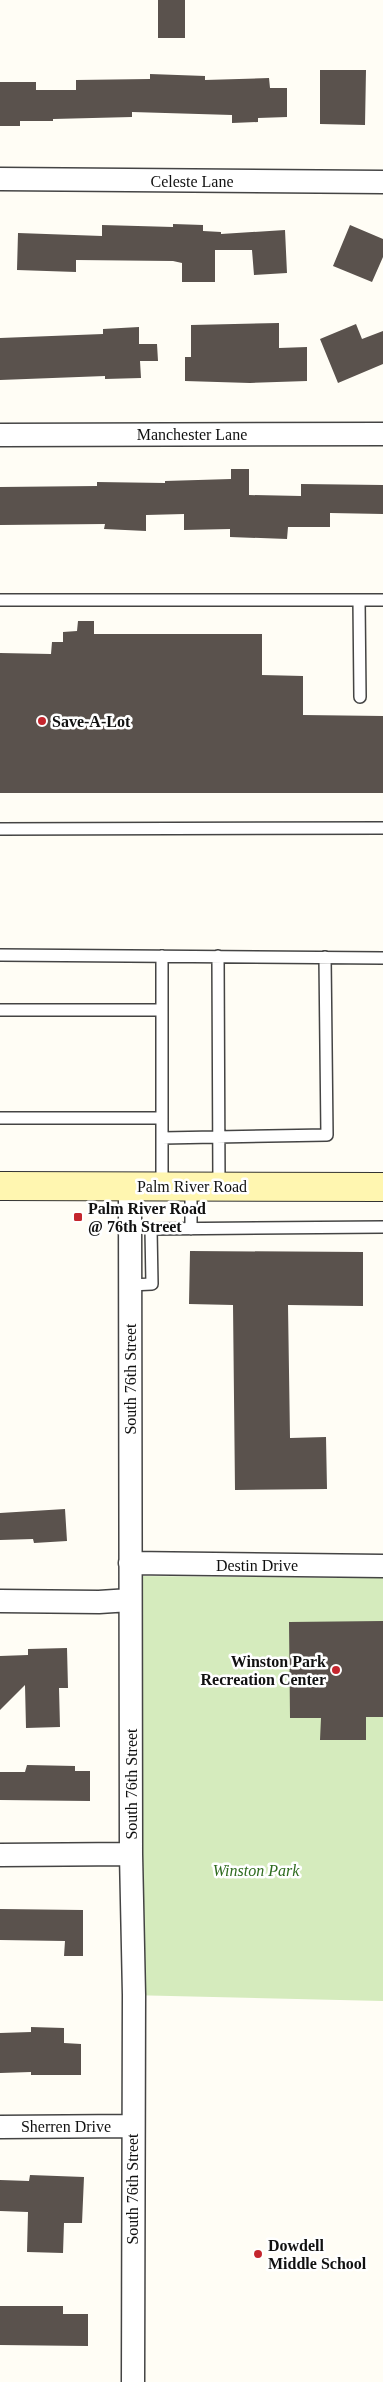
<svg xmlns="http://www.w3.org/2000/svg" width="383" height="2382" font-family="'Times New Roman',serif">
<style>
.green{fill:#d5ebbd}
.building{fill:#5a524d}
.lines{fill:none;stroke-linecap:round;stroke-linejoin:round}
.lane-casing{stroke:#444;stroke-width:14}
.street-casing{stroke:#444;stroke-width:25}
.secondary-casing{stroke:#333;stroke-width:30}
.lane{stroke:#fff;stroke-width:11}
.street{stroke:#fff;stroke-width:22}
.secondary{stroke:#fff6b0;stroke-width:28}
.poi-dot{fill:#c4262e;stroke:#fff;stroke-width:2}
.labels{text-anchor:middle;stroke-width:5;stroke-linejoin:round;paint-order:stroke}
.street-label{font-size:16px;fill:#111;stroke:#fff}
.poi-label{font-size:16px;font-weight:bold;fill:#111;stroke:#fff;text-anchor:start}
.park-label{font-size:16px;font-style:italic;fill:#2f6b1f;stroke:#fff}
</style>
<rect width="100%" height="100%" fill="#fffdf5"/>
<path class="green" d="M 134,1576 L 383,1578 L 383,2001 L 128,1995 Z"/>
<path class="building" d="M 158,0 L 185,0 L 185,38 L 158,38 Z
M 320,70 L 366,70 L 365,125 L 320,124 Z
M 150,74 L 205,76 L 205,80 L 269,78 L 270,88 L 287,88 L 287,117 L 258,118 L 258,122 L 232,123 L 232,115 L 132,112 L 132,117 L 53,119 L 53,121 L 20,121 L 20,126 L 0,126 L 0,82 L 36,82 L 36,90 L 76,90 L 76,80 L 150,79 Z
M 173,224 L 203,225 L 203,231 L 221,232 L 221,234 L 285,230 L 287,273 L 254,275 L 252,250 L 215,250 L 215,282 L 182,282 L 182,263 L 173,261 L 76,260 L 76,272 L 17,270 L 18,233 L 102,236 L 102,225 L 173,227 Z
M 350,225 L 383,239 L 383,257 L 372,282 L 333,266 Z
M 279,323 L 279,348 L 307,347 L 307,381 L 250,383 L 185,381 L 185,357 L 191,357 L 191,325 Z
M 356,324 L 362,339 L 383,331 L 383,364 L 338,383 L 320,339 Z
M 139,327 L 139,344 L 157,344 L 158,361 L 140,361 L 141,378 L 105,379 L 105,376 L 0,380 L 0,338 L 103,334 L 103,329 Z
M 231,469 L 249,469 L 249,495 L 301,496 L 301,484 L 383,485 L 383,514 L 330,513 L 330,527 L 288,527 L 287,539 L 230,537 L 230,529 L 184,530 L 184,514 L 146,515 L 146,531 L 104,529 L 105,524 L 0,525 L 0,487 L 97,486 L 97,482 L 165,483 L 165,481 L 231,479 Z
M 78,621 L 94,621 L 94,634 L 262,634 L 262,675 L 303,676 L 303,715 L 383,716 L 383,793 L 0,793 L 0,653 L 51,654 L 52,642 L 63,642 L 63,632 L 77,631 Z
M 190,1251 L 363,1252 L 363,1306 L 288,1305 L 290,1438 L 326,1437 L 327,1489 L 235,1490 L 233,1305 L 189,1304 Z
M 65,1509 L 67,1541 L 34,1543 L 33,1539 L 0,1540 L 0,1513 Z
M 383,1621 L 383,1717 L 366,1717 L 366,1740 L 320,1740 L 321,1718 L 290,1718 L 289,1622 Z
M 67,1648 L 68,1688 L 59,1688 L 60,1727 L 26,1728 L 25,1685 L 0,1710 L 0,1656 L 28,1655 L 28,1649 Z
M 27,1765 L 75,1766 L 75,1771 L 90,1771 L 90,1801 L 0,1800 L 0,1772 L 25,1772 Z
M 0,1909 L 83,1910 L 83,1956 L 64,1956 L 65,1941 L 0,1940 Z
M 31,2027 L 64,2028 L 64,2043 L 81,2044 L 81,2075 L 31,2075 L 31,2072 L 0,2073 L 0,2033 L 31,2032 Z
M 30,2175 L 84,2177 L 82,2223 L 64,2223 L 63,2253 L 27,2252 L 28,2212 L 0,2211 L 0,2180 L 29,2181 Z
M 0,2306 L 63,2306 L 63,2314 L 88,2314 L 88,2346 L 0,2345 Z"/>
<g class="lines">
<g class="lane-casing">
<path id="lane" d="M 0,600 L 383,600
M 359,600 L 360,697
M 0,829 L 383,828
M 0,955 L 383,958
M 162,956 L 162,1186
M 218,956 L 219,1186
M 0,1010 L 162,1010
M 0,1118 L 162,1118
M 162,1138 L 327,1135 L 325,957
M 191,1186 L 191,1229
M 130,1285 L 152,1284 L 151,1229 L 383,1227"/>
</g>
<g class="street-casing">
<path id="street" d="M 0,179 L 383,182
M 0,435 L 383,434
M 130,1186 L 131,1854 L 134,1995 L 133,2382
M 130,1563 L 383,1566
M 0,1601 L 99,1602 L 130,1600
M 0,1855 L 131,1854
M 0,2127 L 132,2126"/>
</g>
<g class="secondary-casing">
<path id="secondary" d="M 0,1186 L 383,1187"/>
</g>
<use href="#lane" class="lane"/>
<use href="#street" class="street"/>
<use href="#secondary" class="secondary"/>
</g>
<g class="poi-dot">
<circle cx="42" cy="721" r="5"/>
<rect x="73" y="1212" width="10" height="10" rx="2.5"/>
<circle cx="336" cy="1670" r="5"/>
<circle cx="258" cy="2254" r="5"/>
</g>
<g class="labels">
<g class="street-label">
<text x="192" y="187">Celeste Lane</text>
<text x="192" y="440">Manchester Lane</text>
<text x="192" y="1192">Palm River Road</text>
<text transform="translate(130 1379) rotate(-90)" y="6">South 76th Street</text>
<text x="257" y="1571">Destin Drive</text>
<text transform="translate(131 1784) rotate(-90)" y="6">South 76th Street</text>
<text x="66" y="2132">Sherren Drive</text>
<text transform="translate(132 2189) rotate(-90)" y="6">South 76th Street</text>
</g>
<g class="poi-label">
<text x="52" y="727">Save-A-Lot</text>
<text x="88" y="1214">Palm River Road<tspan x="88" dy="18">@ 76th Street</tspan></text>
<text x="326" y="1667" text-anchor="end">Winston Park<tspan x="326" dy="18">Recreation Center</tspan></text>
<text x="268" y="2251">Dowdell<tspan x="268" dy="18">Middle School</tspan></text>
</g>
<g class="park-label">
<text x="256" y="1876">Winston Park</text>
</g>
</g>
</svg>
